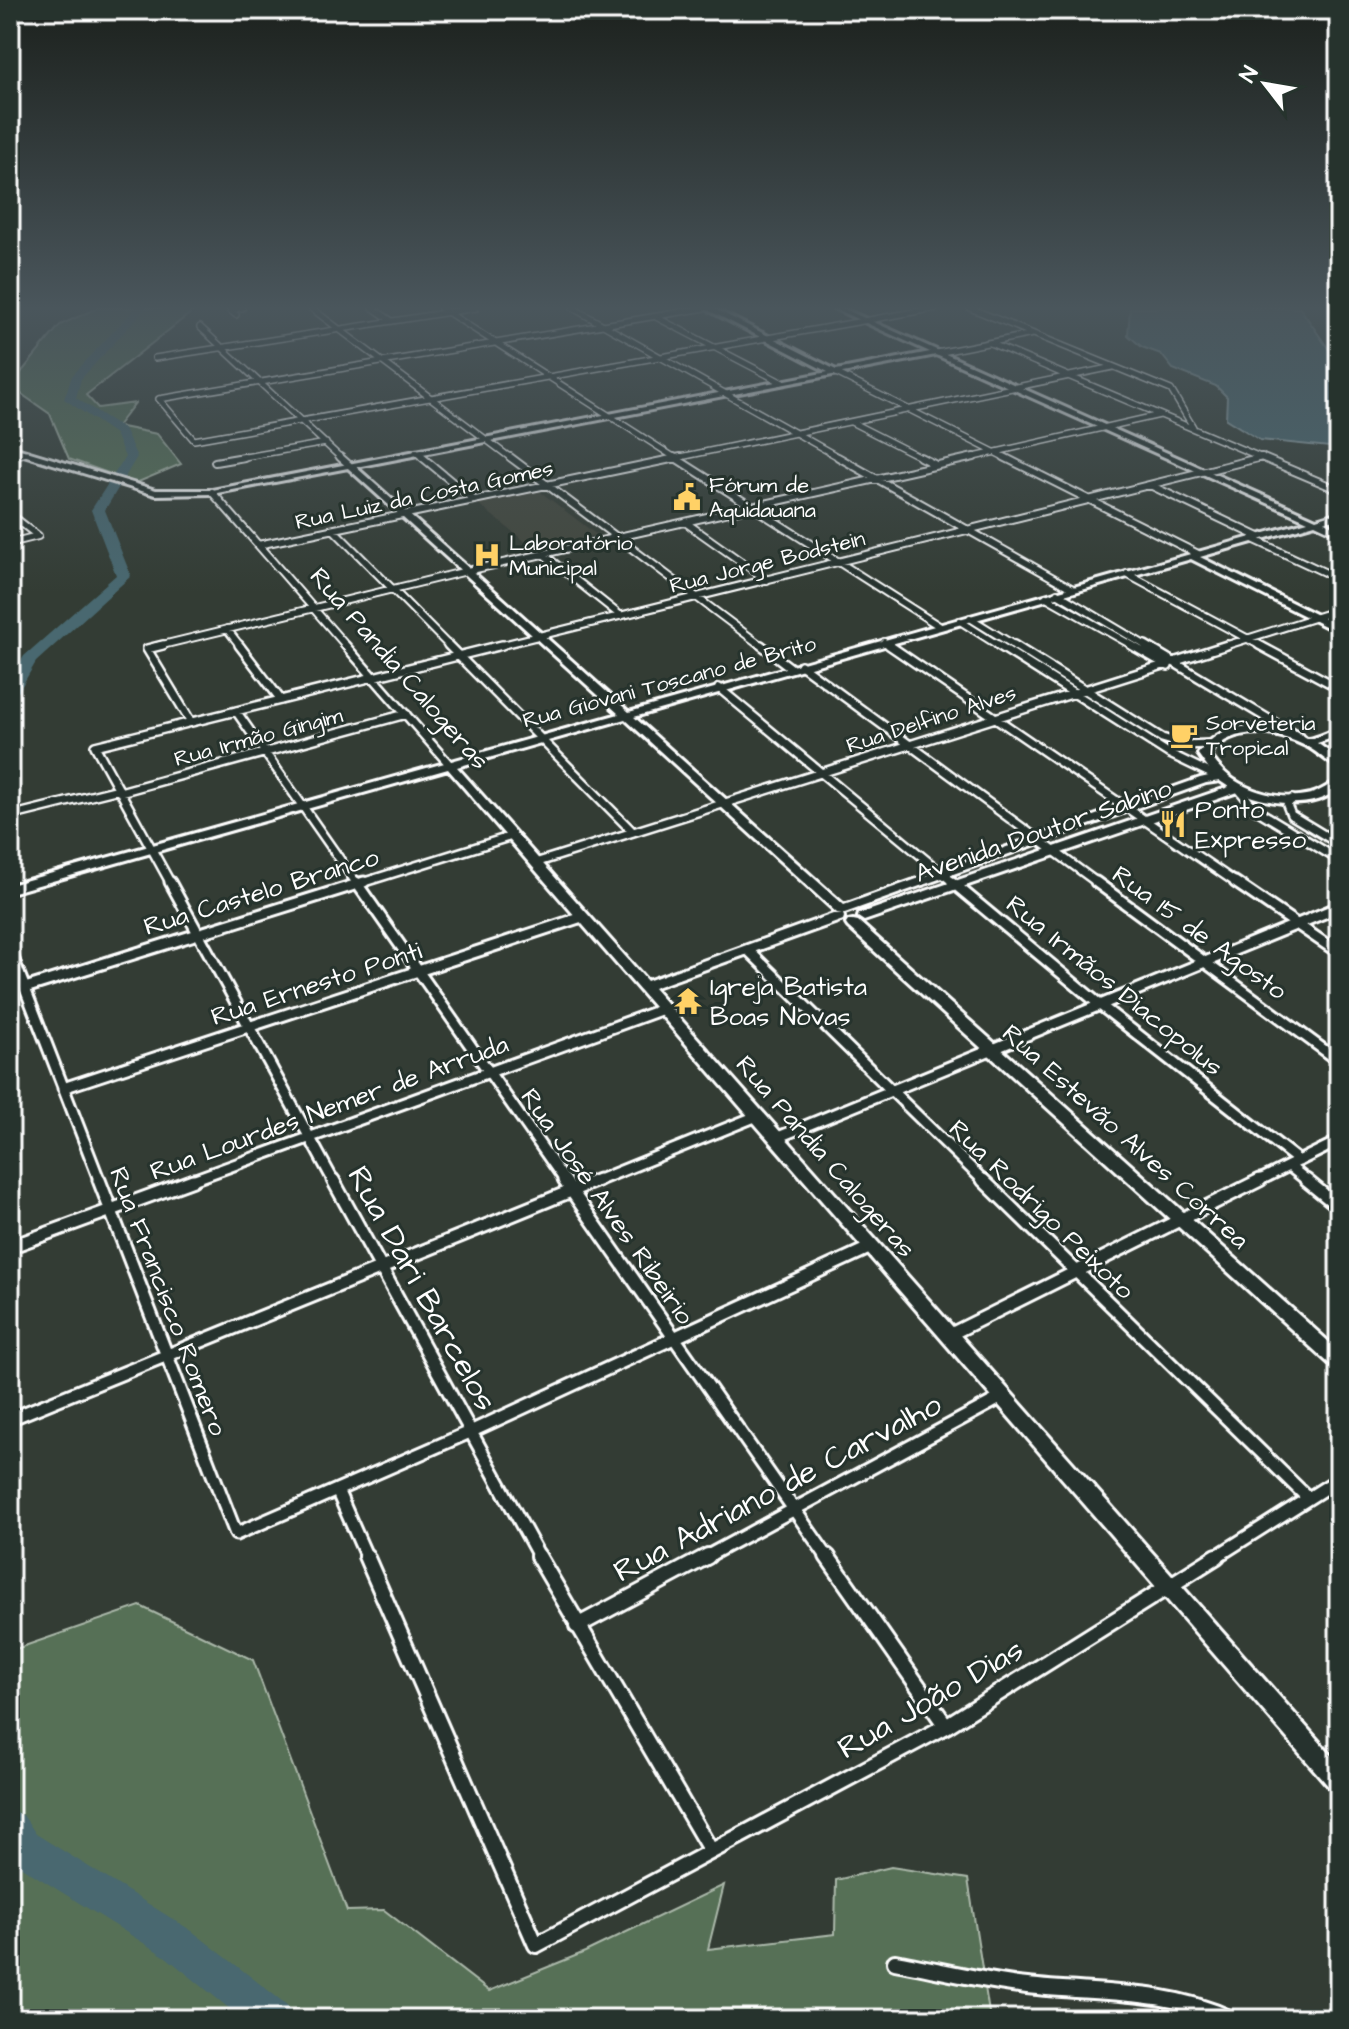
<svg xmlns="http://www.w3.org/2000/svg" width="1349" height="2029" font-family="'Architects Daughter',sans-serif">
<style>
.built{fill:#43463d}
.green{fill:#577056;stroke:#abb8aa;stroke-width:2}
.water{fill:#48686f;stroke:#91a4a9;stroke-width:2}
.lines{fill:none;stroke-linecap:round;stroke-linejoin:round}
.river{fill:#48686f;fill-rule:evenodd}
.street-far5-casing{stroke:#fff;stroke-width:8}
.street-far4-casing{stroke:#fff;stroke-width:10}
.street-far3-casing{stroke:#fff;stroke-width:12}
.street-far2-casing{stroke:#fff;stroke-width:15}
.street-far1-casing{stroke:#fff;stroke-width:17}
.street-casing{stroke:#fff;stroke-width:20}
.secondary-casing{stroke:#fff;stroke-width:6}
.street-far5{stroke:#26332d;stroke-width:5}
.street-far4{stroke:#26332d;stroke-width:6}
.street-far3{stroke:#26332d;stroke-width:7}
.street-far2{stroke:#26332d;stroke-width:9}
.street-far1{stroke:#26332d;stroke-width:11}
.street{stroke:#26332d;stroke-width:14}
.secondary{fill:#26332d;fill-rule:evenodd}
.labels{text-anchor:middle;stroke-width:6;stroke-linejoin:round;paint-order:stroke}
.far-poi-label{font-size:22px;fill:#fff;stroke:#26332d;text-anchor:start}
.far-street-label{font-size:22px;fill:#fff;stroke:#26332d}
.street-label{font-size:26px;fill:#fff;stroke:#26332d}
.poi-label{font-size:26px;fill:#fff;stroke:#26332d;text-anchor:start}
.near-street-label{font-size:32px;fill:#fff;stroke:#26332d}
</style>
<rect width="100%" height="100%" fill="#333c34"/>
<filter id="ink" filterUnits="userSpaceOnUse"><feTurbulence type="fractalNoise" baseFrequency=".0125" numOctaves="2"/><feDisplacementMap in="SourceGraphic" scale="16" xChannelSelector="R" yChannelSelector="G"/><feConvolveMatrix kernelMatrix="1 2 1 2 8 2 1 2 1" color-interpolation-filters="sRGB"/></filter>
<g filter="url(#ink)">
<path class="built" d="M 538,490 L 597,535 L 534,549 L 477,503 Z"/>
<path class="green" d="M 97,308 L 197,308 L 86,395 L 98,408 L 135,403 L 117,426 L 157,434 L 181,464 L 136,483 L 69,459 L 50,414 L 10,386 L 60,325 Z
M 140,1606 L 253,1660 L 347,1911 L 384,1910 L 489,1991 L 585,1952 L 724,1885 L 708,1949 L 835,1934 L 836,1880 L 891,1867 L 968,1879 L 990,2019 L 68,2019 L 67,2011 L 53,2019 L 10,2019 L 10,1651 Z"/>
<path class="water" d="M 1130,308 L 1300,308 L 1339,364 L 1339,448 L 1260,440 L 1226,419 L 1227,397 L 1216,386 L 1173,369 L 1161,354 L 1142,347 L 1128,335 Z"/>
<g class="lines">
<path class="river" d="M 135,308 L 146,308 L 81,379 L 76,398 L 124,429 L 137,457 L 105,510 L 131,576 L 36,662 L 16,696 L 10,698 L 10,679 L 24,656 L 116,575 L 91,510 L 125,457 L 115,434 L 64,399 L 72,376 Z
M 10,1810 L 23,1815 L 36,1834 L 192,1931 L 287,2005 L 293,2019 L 242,2019 L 166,1957 L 10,1860 Z"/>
<g class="street-far5-casing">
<path id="street-far5" d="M 311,308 L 512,459
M 373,308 L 392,321
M 441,308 L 677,459
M 573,308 L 842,459
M 970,308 L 1171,390 L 1193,427
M 236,315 L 230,310 L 242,308
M 656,317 L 781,382
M 200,327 L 342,459
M 990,343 L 1265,459
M 937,353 L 1033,334
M 155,358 L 476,308
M 834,372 L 1008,459
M 159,399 L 194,440 L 936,308
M 159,399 L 705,308
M 851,422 L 924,459
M 416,452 L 424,459
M 10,457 L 27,453
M 233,459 L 326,443
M 671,459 L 1113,367
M 965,459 L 1160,415
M 1254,459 L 1262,457"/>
</g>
<g class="street-far4-casing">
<path id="street-far4" d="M 340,457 L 349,465
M 422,457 L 474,500
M 510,457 L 763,647
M 674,457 L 939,626
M 838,457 L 1073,589
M 920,457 L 934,464
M 1004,457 L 1198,554
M 1261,457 L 1339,490
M 215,462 L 244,457
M 1150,485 L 1259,537
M 212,492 L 347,647
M 10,514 L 38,536
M 685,522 L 767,580
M 334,530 L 450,647
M 1253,539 L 1339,579
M 10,543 L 38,536
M 258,545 L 681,457
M 543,554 L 621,616
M 1127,574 L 1263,647
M 1057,593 L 1148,647
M 1046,597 L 1135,647
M 970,618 L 1017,647
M 960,621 L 1001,647
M 227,629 L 241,647
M 884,642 L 892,647
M 154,647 L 467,571 L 974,457
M 494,647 L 1262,457
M 1221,647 L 1339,610"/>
</g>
<g class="street-far3-casing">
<path id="street-far3" d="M 163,645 L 147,649 L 191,722
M 239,645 L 281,700
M 345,645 L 449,764
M 448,645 L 633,832
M 761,645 L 791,668
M 889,645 L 1238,884
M 998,645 L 1168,753 L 1216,776
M 1014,645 L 1162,738 L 1185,745 L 1209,744
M 1131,645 L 1168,666
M 1145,645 L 1302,739
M 1259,645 L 1339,688
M 801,665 L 1099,884
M 719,688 L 955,884
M 236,711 L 357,884
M 1238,788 L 1255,809 L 1339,860
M 120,792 L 406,714
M 1292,799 L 1287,805 L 1291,815 L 1339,844
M 10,816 L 119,789
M 535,863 L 1227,645
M 171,884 L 95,746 L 502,645
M 358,884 L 512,836"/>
</g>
<g class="street-far2-casing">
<path id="street-far2" d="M 170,882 L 334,1182
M 356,882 L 566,1182
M 952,882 L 1100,1005 L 1299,1161
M 1096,882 L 1339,1061
M 1235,882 L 1339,953
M 10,950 L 100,1182
M 748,950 L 985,1182
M 25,988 L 364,882
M 63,1088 L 582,917
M 776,1138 L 1339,907
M 1289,1166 L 1309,1182
M 187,1182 L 663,1009
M 594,1182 L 757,1116
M 1256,1182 L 1339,1141"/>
</g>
<g class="street-far1-casing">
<path id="street-far1" d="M 99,1180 L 236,1534 L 470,1432 L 871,1247
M 333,1180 L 540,1558
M 564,1180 L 828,1558
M 983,1180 L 1308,1498
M 1306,1180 L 1339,1207
M 10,1247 L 193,1180
M 949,1335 L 1260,1180
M 10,1419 L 598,1180
M 337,1490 L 367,1558
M 704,1558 L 1002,1397
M 1214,1558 L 1339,1479"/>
</g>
<g class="street-casing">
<path id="street" d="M 366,1556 L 536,1945 L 946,1726 L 1217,1556
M 538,1556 L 711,1851
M 827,1556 L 946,1726
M 577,1626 L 708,1556
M 895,1962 C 939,1970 983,1981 1027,1986 C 1098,1994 1166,1988 1231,2019"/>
</g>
<g class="secondary-casing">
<path id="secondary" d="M 704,308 L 713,308 L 836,370 L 930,352 L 833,308 L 842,308 L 1316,519 L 1339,512 L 1339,518 L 1324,522 L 1339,529 L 1339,535 L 1315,524 L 1200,557 L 1339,626 L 1339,633 L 1191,559 L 634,717 L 844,905 L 1200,778 L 1213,775 L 1198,754 C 1221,723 1249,723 1284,731 C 1291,733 1302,739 1309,739 C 1318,738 1330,731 1339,729 L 1339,736 L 1317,743 L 1339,759 L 1339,768 C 1328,763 1319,753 1308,747 C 1277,731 1233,724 1210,754 C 1228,787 1274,803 1311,794 C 1322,791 1329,784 1339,780 L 1339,789 C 1310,811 1270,804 1238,792 L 864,921 L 858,917 L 859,914 L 1229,787 L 1220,781 L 1206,783 L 842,914 L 837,913 L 625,719 L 457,767 L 647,981 L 833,914 L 843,914 L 844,917 L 843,920 L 653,988 L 1339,1764 L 1339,1792 L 1331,1789 L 448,769 L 10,893 L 10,885 L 619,714 L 348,468 L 212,494 L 155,495 L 10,451 L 10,446 L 156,490 L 212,490 L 828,372 ZM 936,355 L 1308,521 L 629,712 L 356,467 Z
M 853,920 L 858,921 L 1339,1351 L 1339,1369 L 1333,1367 L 848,927 L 846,924 L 848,921 Z"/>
</g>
<use href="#street-far5" class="street-far5"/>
<use href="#street-far4" class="street-far4"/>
<use href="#street-far3" class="street-far3"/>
<use href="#street-far2" class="street-far2"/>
<use href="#street-far1" class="street-far1"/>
<use href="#street" class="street"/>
<use href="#secondary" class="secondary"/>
</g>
</g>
<linearGradient id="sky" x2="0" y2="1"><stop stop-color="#1c211d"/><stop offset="0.52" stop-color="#4a565c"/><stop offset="1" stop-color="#4a565c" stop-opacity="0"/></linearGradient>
<rect width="1349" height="592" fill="url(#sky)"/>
<defs>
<g id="civic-bare" transform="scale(2.16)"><path d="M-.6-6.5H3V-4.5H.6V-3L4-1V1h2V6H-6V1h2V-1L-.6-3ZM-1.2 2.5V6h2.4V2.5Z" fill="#ffd166" stroke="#26332d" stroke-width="2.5" paint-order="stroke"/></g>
<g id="hospital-bare" transform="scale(2.16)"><path d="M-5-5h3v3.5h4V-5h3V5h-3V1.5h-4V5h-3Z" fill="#ffd166" stroke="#26332d" stroke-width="2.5" paint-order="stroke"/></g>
<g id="cafe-bare" transform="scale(2.16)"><path d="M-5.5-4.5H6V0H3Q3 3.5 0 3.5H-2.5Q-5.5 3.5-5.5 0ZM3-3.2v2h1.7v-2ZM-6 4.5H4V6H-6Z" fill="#ffd166" stroke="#26332d" stroke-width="2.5" paint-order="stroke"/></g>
<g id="restaurant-bare" transform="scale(2.16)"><path d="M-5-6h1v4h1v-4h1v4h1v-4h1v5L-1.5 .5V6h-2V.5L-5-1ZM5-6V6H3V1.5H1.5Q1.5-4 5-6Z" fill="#ffd166" stroke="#26332d" stroke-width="2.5" paint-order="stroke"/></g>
<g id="temple-bare" transform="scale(2.16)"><path d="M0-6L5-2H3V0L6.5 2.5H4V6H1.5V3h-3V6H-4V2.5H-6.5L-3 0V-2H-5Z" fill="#ffd166" stroke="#26332d" stroke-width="2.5" paint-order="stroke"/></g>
</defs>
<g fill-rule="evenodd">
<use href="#civic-bare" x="687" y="497"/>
<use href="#hospital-bare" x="487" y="555"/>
<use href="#cafe-bare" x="1184" y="735"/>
<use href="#restaurant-bare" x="1173" y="824"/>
<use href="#temple-bare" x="688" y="1001"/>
</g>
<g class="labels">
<g class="far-poi-label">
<text x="709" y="492">Fórum de<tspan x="709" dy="25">Aquidauana</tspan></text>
<text x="509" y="550">Laboratório<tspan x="509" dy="25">Municipal</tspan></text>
<text x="1206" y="730">Sorveteria<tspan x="1206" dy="25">Tropical</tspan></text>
</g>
<g class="far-street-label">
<text transform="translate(424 494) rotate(-12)" y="8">Rua Luiz da Costa Gomes</text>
<text transform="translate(767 561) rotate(-14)" y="8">Rua Jorge Bodstein</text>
<text transform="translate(669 681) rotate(-15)" y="8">Rua Giovani Toscano de Brito</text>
<text transform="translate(931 718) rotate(-18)" y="8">Rua Delfino Alves</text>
<text transform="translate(258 736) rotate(-15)" y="8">Rua Irmão Gingim</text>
</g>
<g class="street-label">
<text transform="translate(400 668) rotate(49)" y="9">Rua Pandia Calogeras</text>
<text transform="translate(1043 830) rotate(-19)" y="9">Avenida Doutor Sabino</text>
<text transform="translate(261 891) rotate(-17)" y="9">Rua Castelo Branco</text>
<text transform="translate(1200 932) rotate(36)" y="9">Rua 15 de Agosto</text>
<text transform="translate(316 983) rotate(-18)" y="9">Rua Ernesto Ponti</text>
<text transform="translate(1115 985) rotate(39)" y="9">Rua Irmãos Diacopolus</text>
<text transform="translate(329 1107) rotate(-20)" y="9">Rua Lourdes Nemer de Arruda</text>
<text transform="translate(1126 1136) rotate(42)" y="9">Rua Estevão Alves Correa</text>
<text transform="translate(826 1156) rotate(49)" y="9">Rua Pandia Calogeras</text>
<text transform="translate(608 1206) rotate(55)" y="9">Rua José Alves Ribeirio</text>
<text transform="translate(1042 1209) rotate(44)" y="9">Rua Rodrigo Peixoto</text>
<text transform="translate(169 1301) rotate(69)" y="9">Rua Francisco Romero</text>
</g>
<g class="poi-label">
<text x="1195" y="818">Ponto<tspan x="1195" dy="30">Expresso</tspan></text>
<text x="710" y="995">Igreja Batista<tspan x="710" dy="30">Boas Novas</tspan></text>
</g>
<g class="near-street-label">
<text transform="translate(423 1288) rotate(61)" y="11">Rua Dari Barcelos</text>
<text transform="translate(777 1487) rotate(-28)" y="11">Rua Adriano de Carvalho</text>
<text transform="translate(930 1698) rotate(-30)" y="11">Rua João Dias</text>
</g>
</g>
<rect width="1349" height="2029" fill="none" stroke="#26332d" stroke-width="40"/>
<rect x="20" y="20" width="1309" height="1989" fill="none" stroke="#fff" stroke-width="3" filter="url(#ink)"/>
<g transform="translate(1265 84) rotate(301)" stroke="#26332d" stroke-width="6" paint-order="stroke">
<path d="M0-6L14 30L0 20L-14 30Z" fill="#ffffff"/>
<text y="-12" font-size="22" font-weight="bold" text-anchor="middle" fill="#ffffff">N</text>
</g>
</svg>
